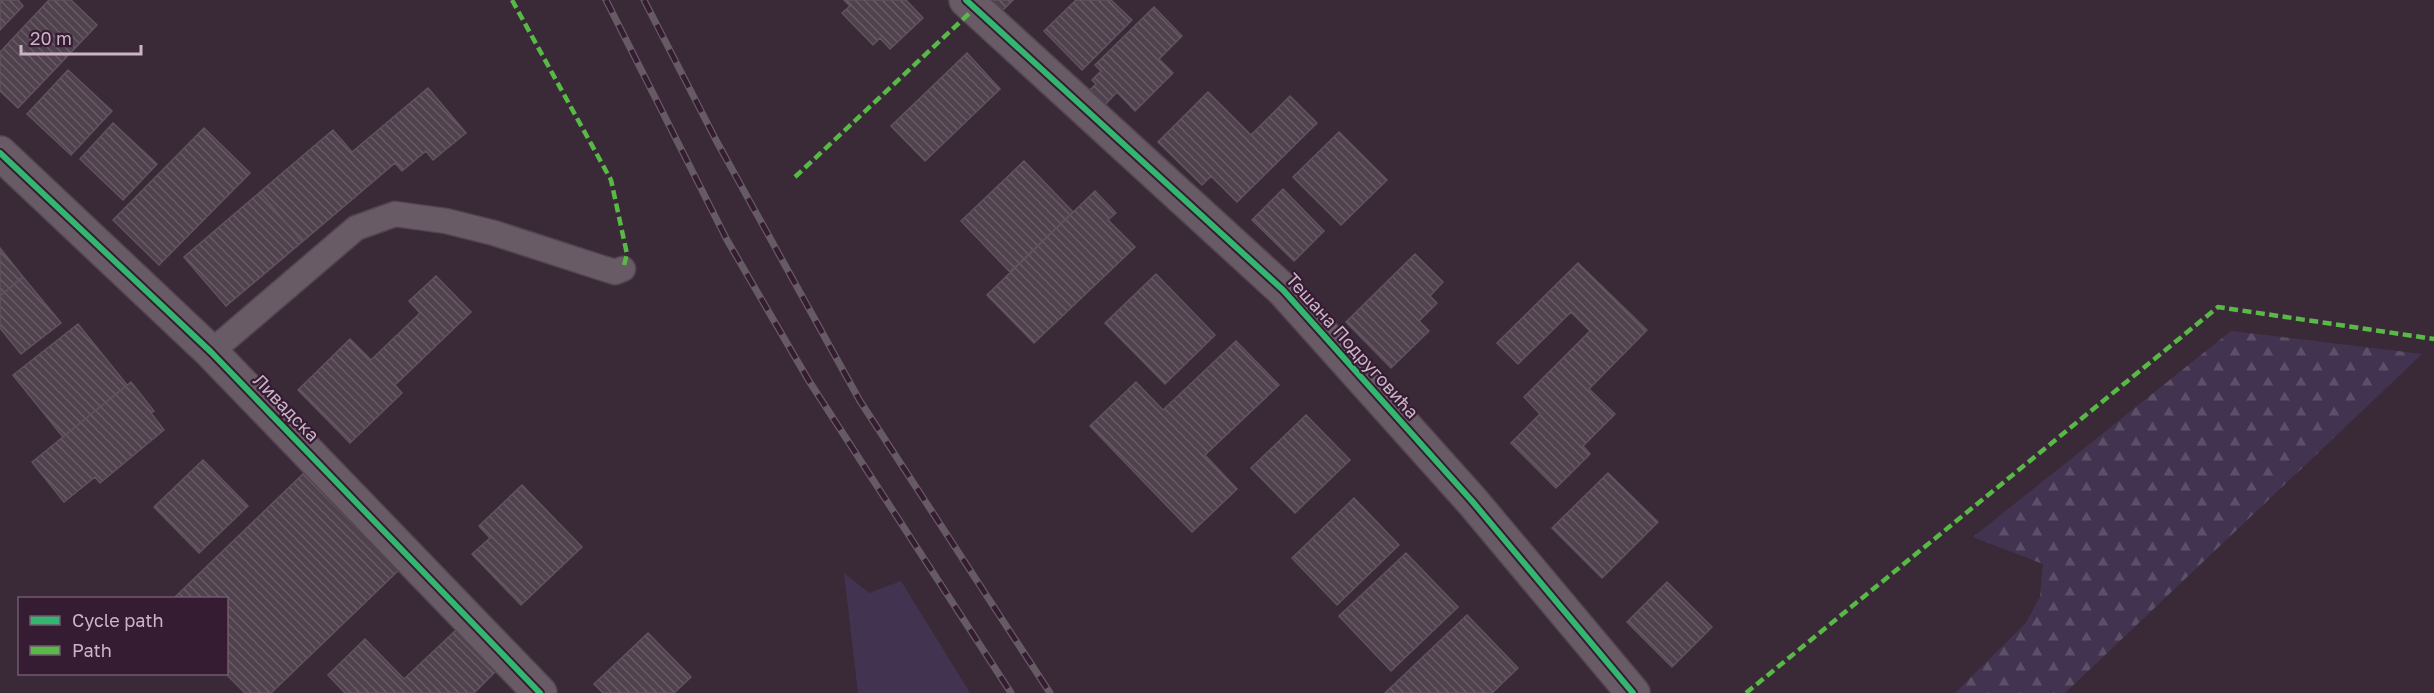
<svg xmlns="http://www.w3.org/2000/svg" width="2434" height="693" font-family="'Golos Text',sans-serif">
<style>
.forest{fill:url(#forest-firs)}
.green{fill:#423450}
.building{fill:url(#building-back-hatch);stroke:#61525f;stroke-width:1.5}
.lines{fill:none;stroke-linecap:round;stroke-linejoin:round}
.lane-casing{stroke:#524650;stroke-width:27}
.street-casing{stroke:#524650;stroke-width:36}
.lane{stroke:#685b66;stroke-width:24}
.street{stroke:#685b66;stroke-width:33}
.rail-casing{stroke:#665a64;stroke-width:7}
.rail{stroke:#361c32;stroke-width:4.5;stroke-dasharray:14;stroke-linecap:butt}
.quiet{stroke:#58b947;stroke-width:4.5;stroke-dasharray:9 4.5;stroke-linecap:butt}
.cycleway-casing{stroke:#361c32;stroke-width:10}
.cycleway{stroke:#33b770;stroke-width:6}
.labels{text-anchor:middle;stroke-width:4.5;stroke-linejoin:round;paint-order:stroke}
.street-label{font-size:18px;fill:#cbb4c7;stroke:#361c32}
</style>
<defs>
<pattern id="forest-firs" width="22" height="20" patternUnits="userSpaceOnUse" patternTransform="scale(1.5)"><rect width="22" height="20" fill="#423450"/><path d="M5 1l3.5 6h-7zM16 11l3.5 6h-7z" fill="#5c4f68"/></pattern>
<pattern id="building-back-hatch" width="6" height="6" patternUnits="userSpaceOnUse" patternTransform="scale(1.5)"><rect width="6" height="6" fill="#50424d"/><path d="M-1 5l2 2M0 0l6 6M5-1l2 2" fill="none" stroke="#685b65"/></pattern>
</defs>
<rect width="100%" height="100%" fill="#3a2a38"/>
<path class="forest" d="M 2231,331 L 2422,354 L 2065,693 L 1955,693 L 2026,623 L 2040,597 L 2043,564 L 1973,537 Z"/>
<path class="green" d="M 844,573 L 869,593 L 901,581 L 970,693 L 858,693 Z"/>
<path class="building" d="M 0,0 L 18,0 L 23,6 L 0,30 Z
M 49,0 L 71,0 L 97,25 L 18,108 L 0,91 L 0,52 Z
M 844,0 L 906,0 L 923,18 L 890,49 L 880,38 L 873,45 L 842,13 L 850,6 Z
M 983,0 L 1013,0 L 998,15 Z
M 1076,0 L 1111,0 L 1132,20 L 1082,70 L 1044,31 Z
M 1154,7 L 1182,36 L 1159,59 L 1173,73 L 1135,111 L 1117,92 L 1102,108 L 1087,93 L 1096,84 L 1092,80 L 1101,71 L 1095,65 Z
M 967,53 L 1000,89 L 925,161 L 891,126 Z
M 68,70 L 112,111 L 71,155 L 27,114 Z
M 428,88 L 466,133 L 433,160 L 426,151 L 402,171 L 395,163 L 302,242 L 260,192 L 333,130 L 352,152 Z
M 1208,92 L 1251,135 L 1290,96 L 1317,123 L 1237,202 L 1211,176 L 1202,185 L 1158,142 Z
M 113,123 L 157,164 L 123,200 L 80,159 Z
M 204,128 L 250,173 L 159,265 L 113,220 Z
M 1339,132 L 1387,180 L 1341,225 L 1293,177 Z
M 1024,161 L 1073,212 L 1010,272 L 961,221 Z
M 1283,189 L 1324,231 L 1294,261 L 1252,220 Z
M 1095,191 L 1116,213 L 1108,220 L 1135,247 L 1034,343 L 987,295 Z
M 260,192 L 302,242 L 226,306 L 184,257 Z
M 0,248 L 23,277 L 0,296 Z
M 1415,254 L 1443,282 L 1430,296 L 1437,303 L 1419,321 L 1429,331 L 1391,368 L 1346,322 Z
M 1578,263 L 1647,330 L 1589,389 L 1615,414 L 1583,446 L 1590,454 L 1556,488 L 1511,443 L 1540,414 L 1524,397 L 1590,331 L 1571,312 L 1518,364 L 1497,343 Z
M 1156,274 L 1215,335 L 1165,384 L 1105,323 Z
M 436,276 L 471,312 L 395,385 L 402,393 L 350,443 L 298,390 L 350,339 L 371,360 L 420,313 L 409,301 Z
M 23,277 L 61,323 L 21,354 L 0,328 L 0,296 Z
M 78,324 L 127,385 L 63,437 L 13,375 Z
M 1236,341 L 1279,385 L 1205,455 L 1237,489 L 1192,532 L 1090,426 L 1136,382 L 1163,410 Z
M 131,382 L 154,411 L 151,413 L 164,430 L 100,483 L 95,477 L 64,502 L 32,462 Z
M 1306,415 L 1350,460 L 1295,513 L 1251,468 Z
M 203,460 L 248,506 L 199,553 L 154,507 Z
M 306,471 L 401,568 L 271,693 L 245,693 L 226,674 L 226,598 L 174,598 Z
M 1608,473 L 1658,522 L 1602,578 L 1552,528 Z
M 522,485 L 582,547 L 521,605 L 472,554 L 490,538 L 479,526 Z
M 1354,498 L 1399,545 L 1337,605 L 1292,558 Z
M 1406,553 L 1458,607 L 1391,671 L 1339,616 Z
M 1667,582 L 1712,627 L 1672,667 L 1627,622 Z
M 1467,615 L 1518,668 L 1492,693 L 1385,693 Z
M 456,630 L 496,671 L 474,693 L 345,693 L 328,675 L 365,639 L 404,679 Z
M 648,633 L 691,677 L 674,693 L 603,693 L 594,684 Z"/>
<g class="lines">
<g class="lane-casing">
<path id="lane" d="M 211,352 L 356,228 L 395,214 L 446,221 L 494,233 L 602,268 L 615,272 L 623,269"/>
</g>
<g class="street-casing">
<path id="street" d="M 966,0 L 1283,290 L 1472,501 L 1633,693
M 0,153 L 211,352 L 540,693"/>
</g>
<use href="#lane" class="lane"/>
<use href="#street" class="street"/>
<g class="rail-casing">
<path id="rail" d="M 606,0 L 727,240 L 809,381 L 1011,693
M 644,0 L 717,142 L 860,401 L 1050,693"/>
</g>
<use href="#rail" class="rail"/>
<path class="quiet" d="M 512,0 L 611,180 L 627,254 L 623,269
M 795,177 L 975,8
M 1746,693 L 2218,307 L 2434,339"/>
<g class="cycleway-casing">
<path id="cycleway" d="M 966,0 L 1283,290 L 1472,501 L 1633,693
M 0,153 L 211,352 L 540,693"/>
</g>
<use href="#cycleway" class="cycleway"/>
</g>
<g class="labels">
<g class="street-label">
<text transform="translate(1352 346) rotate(48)" y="6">Тешана Подруговића</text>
<text transform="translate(286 408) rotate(46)" y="6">Ливадска</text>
</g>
</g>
<rect x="18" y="597" width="210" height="78" fill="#361c32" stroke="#72596e" stroke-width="1.5"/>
<rect x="30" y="616" width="30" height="9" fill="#33b770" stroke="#72596e" stroke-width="1.5"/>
<text x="72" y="627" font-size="18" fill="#cbb4c7">Cycle path</text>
<rect x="30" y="646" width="30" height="9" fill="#58b947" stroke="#72596e" stroke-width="1.5"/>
<text x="72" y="657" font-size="18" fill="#cbb4c7">Path</text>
<path d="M21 45v9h120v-9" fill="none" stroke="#cbb4c7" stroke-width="3"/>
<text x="30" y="45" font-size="18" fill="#cbb4c7" stroke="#361c32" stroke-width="4.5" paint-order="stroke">20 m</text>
</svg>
